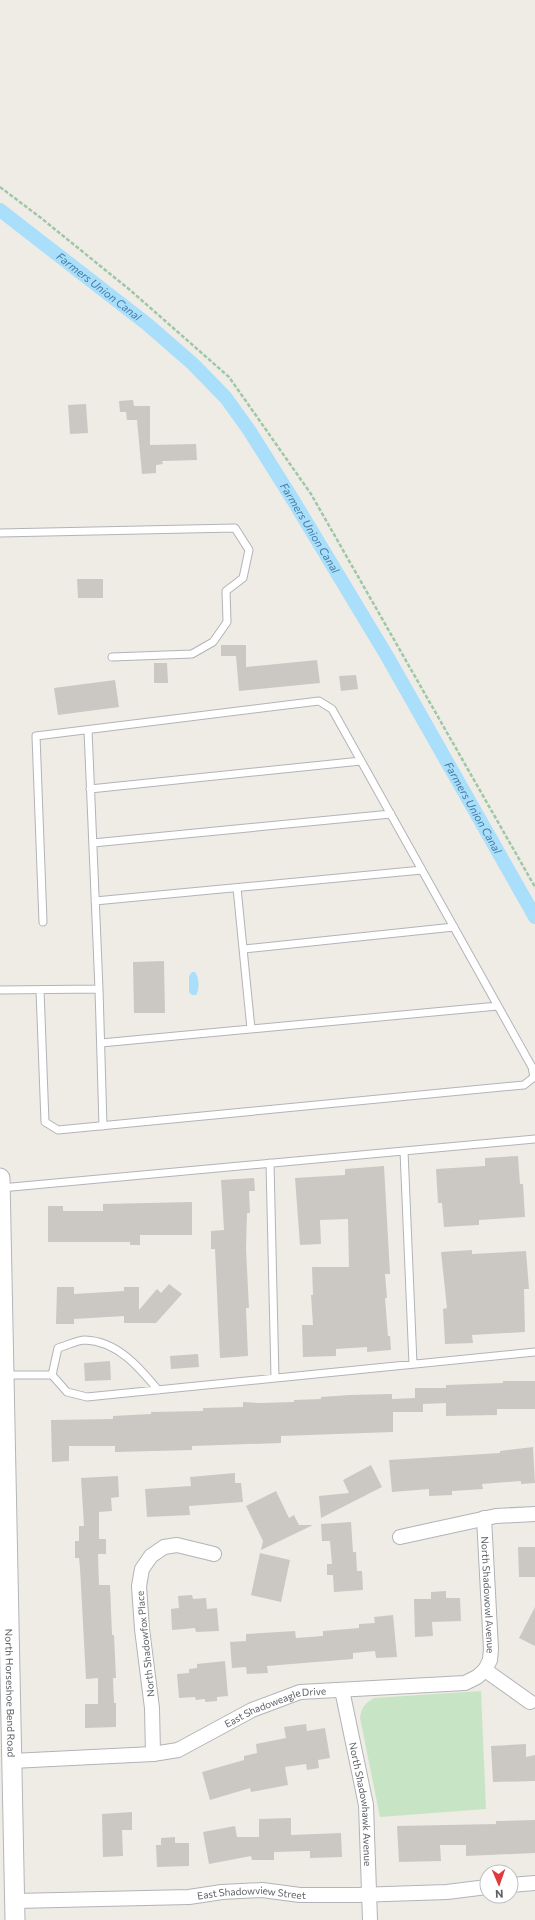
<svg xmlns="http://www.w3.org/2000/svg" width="535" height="1920" font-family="Commissioner,sans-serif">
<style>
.green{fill:#c7e5c4}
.water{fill:#aadffb}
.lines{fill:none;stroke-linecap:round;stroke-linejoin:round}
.canal{stroke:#aadffb;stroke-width:14}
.building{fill:#cbc7c3}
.lane-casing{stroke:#b1b4b8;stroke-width:9}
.street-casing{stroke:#b1b4b8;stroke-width:16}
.secondary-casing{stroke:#b2b6ba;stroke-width:21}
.path{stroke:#9ec7a6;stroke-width:2.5;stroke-dasharray:4 2;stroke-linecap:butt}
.lane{stroke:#fff;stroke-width:7}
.street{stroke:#fff;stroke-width:14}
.secondary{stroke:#fff;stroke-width:19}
.labels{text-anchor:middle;stroke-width:3;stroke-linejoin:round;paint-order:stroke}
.street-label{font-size:10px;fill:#5e6266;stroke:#fff}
.water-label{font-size:11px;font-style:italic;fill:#447ca4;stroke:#fff}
</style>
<rect width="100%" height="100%" fill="#efece6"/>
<path class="green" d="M 481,1691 L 486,1809 L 380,1817 L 360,1718 C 361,1708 365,1703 374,1698 Z"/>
<path class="water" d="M 192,972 L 195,972 C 199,977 200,990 196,995 L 192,995 L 189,992 L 189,976 Z"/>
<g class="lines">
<path class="canal" id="s1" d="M 0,210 L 147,324 L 193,364 L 226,398 L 249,430 L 293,500 L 387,656 L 535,917"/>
</g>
<path class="building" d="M 133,400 L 134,406 L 150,406 L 150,445 L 196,444 L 197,460 L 162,461 L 163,464 L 156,465 L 156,473 L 142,474 L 137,420 L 127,420 L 126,412 L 120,412 L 119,401 Z
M 86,404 L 88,433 L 70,434 L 68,405 Z
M 77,579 L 103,579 L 103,598 L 78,598 Z
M 221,645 L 246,645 L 246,667 L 317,660 L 320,683 L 239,691 L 236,656 L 221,656 Z
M 154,663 L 167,663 L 168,683 L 154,683 Z
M 356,675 L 358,689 L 341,691 L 339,676 Z
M 115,680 L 119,707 L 58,715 L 54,688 Z
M 164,961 L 165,1013 L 134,1013 L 133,962 Z
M 518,1156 L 520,1184 L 523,1184 L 525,1217 L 479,1220 L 479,1225 L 444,1227 L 442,1203 L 438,1203 L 436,1169 L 485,1166 L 485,1158 Z
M 384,1166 L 390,1274 L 385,1274 L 387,1298 L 385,1298 L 388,1336 L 390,1336 L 391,1350 L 367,1352 L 367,1347 L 336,1349 L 336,1356 L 303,1357 L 302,1325 L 313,1325 L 311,1295 L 313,1295 L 312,1267 L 349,1267 L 348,1219 L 320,1220 L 321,1244 L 300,1245 L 295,1178 L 345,1175 L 345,1169 Z
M 254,1178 L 255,1191 L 249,1191 L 250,1213 L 247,1213 L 246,1249 L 249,1308 L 246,1308 L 248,1356 L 220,1358 L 215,1249 L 211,1249 L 211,1231 L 224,1230 L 221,1180 Z
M 192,1202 L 192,1235 L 140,1235 L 140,1245 L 130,1245 L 130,1242 L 48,1242 L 48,1206 L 63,1206 L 63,1211 L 103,1211 L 103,1204 Z
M 472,1250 L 472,1254 L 526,1251 L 529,1289 L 524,1289 L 525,1332 L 472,1335 L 473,1343 L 445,1344 L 443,1309 L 447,1308 L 441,1252 Z
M 169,1284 L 182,1294 L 156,1323 L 124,1323 L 124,1316 L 74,1319 L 74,1324 L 56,1324 L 57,1287 L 74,1287 L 74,1294 L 124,1291 L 124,1287 L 139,1287 L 139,1310 L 157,1289 L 161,1293 Z
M 198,1354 L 199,1367 L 171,1369 L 170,1356 Z
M 110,1361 L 111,1380 L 85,1381 L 84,1363 Z
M 503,1381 L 535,1381 L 535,1409 L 497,1409 L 497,1415 L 446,1416 L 446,1403 L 423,1404 L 423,1412 L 393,1412 L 393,1432 L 281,1436 L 281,1443 L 192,1446 L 192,1450 L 115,1452 L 115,1446 L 69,1446 L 69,1461 L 52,1462 L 51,1420 L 113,1419 L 113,1416 L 151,1414 L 151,1412 L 203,1411 L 203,1408 L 243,1407 L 243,1402 L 260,1403 L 294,1402 L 294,1400 L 321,1399 L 321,1397 L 350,1395 L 392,1394 L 392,1399 L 415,1398 L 415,1388 L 446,1388 L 446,1385 L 503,1383 Z
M 533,1447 L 535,1483 L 521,1484 L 521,1481 L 482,1484 L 483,1489 L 452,1491 L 452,1495 L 429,1496 L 429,1489 L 392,1492 L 389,1460 L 500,1453 L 500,1451 Z
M 371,1465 L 382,1487 L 321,1518 L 319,1496 L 349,1493 L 343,1480 Z
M 235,1473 L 235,1483 L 241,1483 L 243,1502 L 189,1506 L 190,1515 L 147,1517 L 145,1489 L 191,1486 L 190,1477 Z
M 118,1476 L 119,1497 L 111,1498 L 112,1511 L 99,1512 L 99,1539 L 106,1539 L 106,1554 L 98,1554 L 99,1585 L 110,1585 L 112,1635 L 114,1635 L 116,1678 L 113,1678 L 114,1703 L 116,1703 L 116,1727 L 85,1728 L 85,1704 L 98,1704 L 98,1678 L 86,1679 L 80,1568 L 79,1558 L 75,1558 L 75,1541 L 79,1541 L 79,1526 L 84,1526 L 81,1478 Z
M 276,1491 L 289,1518 L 294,1515 L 299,1525 L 313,1525 L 261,1550 L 263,1541 L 246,1506 Z
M 351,1522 L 353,1552 L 356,1552 L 357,1571 L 362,1571 L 363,1590 L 334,1592 L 333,1575 L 327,1575 L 327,1564 L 332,1564 L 330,1541 L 322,1541 L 321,1524 Z
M 518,1547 L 535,1547 L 535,1577 L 519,1577 Z
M 260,1553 L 290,1560 L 281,1602 L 251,1595 Z
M 446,1591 L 446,1598 L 460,1598 L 461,1621 L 432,1622 L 433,1636 L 415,1637 L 414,1599 L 431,1599 L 431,1592 Z
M 192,1595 L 193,1599 L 206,1598 L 207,1609 L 217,1608 L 219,1631 L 196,1632 L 195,1628 L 172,1630 L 171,1609 L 179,1608 L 178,1596 Z
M 535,1607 L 535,1646 L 519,1638 Z
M 393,1615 L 397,1657 L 376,1658 L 375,1651 L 353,1653 L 353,1659 L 267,1666 L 268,1673 L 247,1674 L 246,1667 L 232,1668 L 230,1642 L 246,1641 L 246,1634 L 295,1631 L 296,1638 L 323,1636 L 323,1631 L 359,1628 L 359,1624 L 375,1623 L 374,1617 Z
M 225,1661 L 228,1696 L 217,1697 L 217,1701 L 205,1702 L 205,1699 L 196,1700 L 195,1697 L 179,1698 L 177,1674 L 189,1673 L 189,1669 L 197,1668 L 197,1664 Z
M 306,1724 L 307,1731 L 325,1728 L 330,1758 L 318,1760 L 319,1768 L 307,1770 L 306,1764 L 285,1767 L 288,1785 L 251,1792 L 250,1788 L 210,1800 L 202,1772 L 244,1760 L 244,1756 L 257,1753 L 256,1744 L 286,1738 L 284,1727 Z
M 526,1744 L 526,1757 L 535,1755 L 535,1781 L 493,1782 L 491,1746 Z
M 132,1812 L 132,1830 L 122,1830 L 123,1856 L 103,1857 L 102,1814 Z
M 291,1818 L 291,1835 L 341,1833 L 342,1857 L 310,1858 L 310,1851 L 274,1852 L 274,1860 L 252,1860 L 251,1856 L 209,1864 L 203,1832 L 235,1826 L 237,1837 L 259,1837 L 259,1819 Z
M 535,1820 L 535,1853 L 466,1856 L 466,1845 L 440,1845 L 441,1861 L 399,1862 L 397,1826 L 496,1824 L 496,1821 Z
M 175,1837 L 175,1843 L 189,1843 L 189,1866 L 157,1867 L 156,1845 L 161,1845 L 161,1838 Z"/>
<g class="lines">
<g class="lane-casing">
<path id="lane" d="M 0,533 L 235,528 L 249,550 L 243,578 L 226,591 L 227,622 L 213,642 L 192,654 L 112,657
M 88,730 L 99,989
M 90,789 L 361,761
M 93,843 L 391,814
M 237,888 L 251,1029
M 95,901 L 422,870
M 244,949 L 454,927
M 0,990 L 99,989 L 103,1126
M 40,990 L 45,1122 L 58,1130 L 524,1085 L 534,1077 L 532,1067 L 332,709 L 319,701 L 36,736 L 43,922
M 101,1043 L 498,1006
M 404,1151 L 413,1364
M 270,1163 L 275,1378
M 1,1188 L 535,1139
M 5,1375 L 52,1375 L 67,1392 L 87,1397 L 535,1352
M 52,1375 L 58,1348 C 66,1346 77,1340 85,1340 C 117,1341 139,1367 158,1390"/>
</g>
<g class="street-casing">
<g id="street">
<path id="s2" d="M 484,1518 L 491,1649 L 490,1660 L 485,1670"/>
<path d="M 400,1537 L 496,1516 L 535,1514"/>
<path id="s3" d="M 342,1690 L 366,1805 L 370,1920"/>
<path d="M 153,1754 L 152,1708 L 142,1629 L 139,1586 L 142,1569 L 151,1556 L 164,1547 L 177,1545 L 214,1554"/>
<path id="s4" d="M 12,1761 L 153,1754 L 178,1750 L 252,1710 L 300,1692 L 465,1683 L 477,1677 L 485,1670 L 530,1702"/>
<path d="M 511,1885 L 535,1883"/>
<path id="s5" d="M 15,1901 L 189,1897 L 222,1892 L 262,1890 L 300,1895 L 357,1895 L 447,1892 L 487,1887"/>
</g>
</g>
<g class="secondary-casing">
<g id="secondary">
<path id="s6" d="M 0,1178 L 15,1920"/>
</g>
</g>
<path class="path" d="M 0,187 L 41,218 L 130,290 L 229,377 L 311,494 L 535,887"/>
<use href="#lane" class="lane"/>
<use href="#street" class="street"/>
<use href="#secondary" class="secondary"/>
</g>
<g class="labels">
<g class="street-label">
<text dy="4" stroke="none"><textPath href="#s2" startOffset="77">North Shadowowl Avenue</textPath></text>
<text transform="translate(145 1644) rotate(-96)" y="4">North Shadowfox Place</text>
<text dy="4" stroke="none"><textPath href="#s6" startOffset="515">North Horseshoe Bend Road</textPath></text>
<text dy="4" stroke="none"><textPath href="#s4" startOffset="274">East Shadoweagle Drive</textPath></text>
<text dy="4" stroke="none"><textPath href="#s3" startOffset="116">North Shadowhawk Avenue</textPath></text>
<text dy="4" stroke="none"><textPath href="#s5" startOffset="237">East Shadowview Street</textPath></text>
</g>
<g class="water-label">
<text dy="4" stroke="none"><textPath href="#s1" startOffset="125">Farmers Union Canal</textPath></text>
<text dy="4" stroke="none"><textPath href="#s1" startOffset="449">Farmers Union Canal</textPath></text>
<text dy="4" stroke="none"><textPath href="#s1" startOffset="773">Farmers Union Canal</textPath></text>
</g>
</g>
<g transform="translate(499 1884) rotate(178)"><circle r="19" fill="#ffffff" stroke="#bfc0c2"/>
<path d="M0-3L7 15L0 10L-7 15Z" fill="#e13a3c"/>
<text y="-6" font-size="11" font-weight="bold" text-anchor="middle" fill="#5e6266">N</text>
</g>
</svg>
